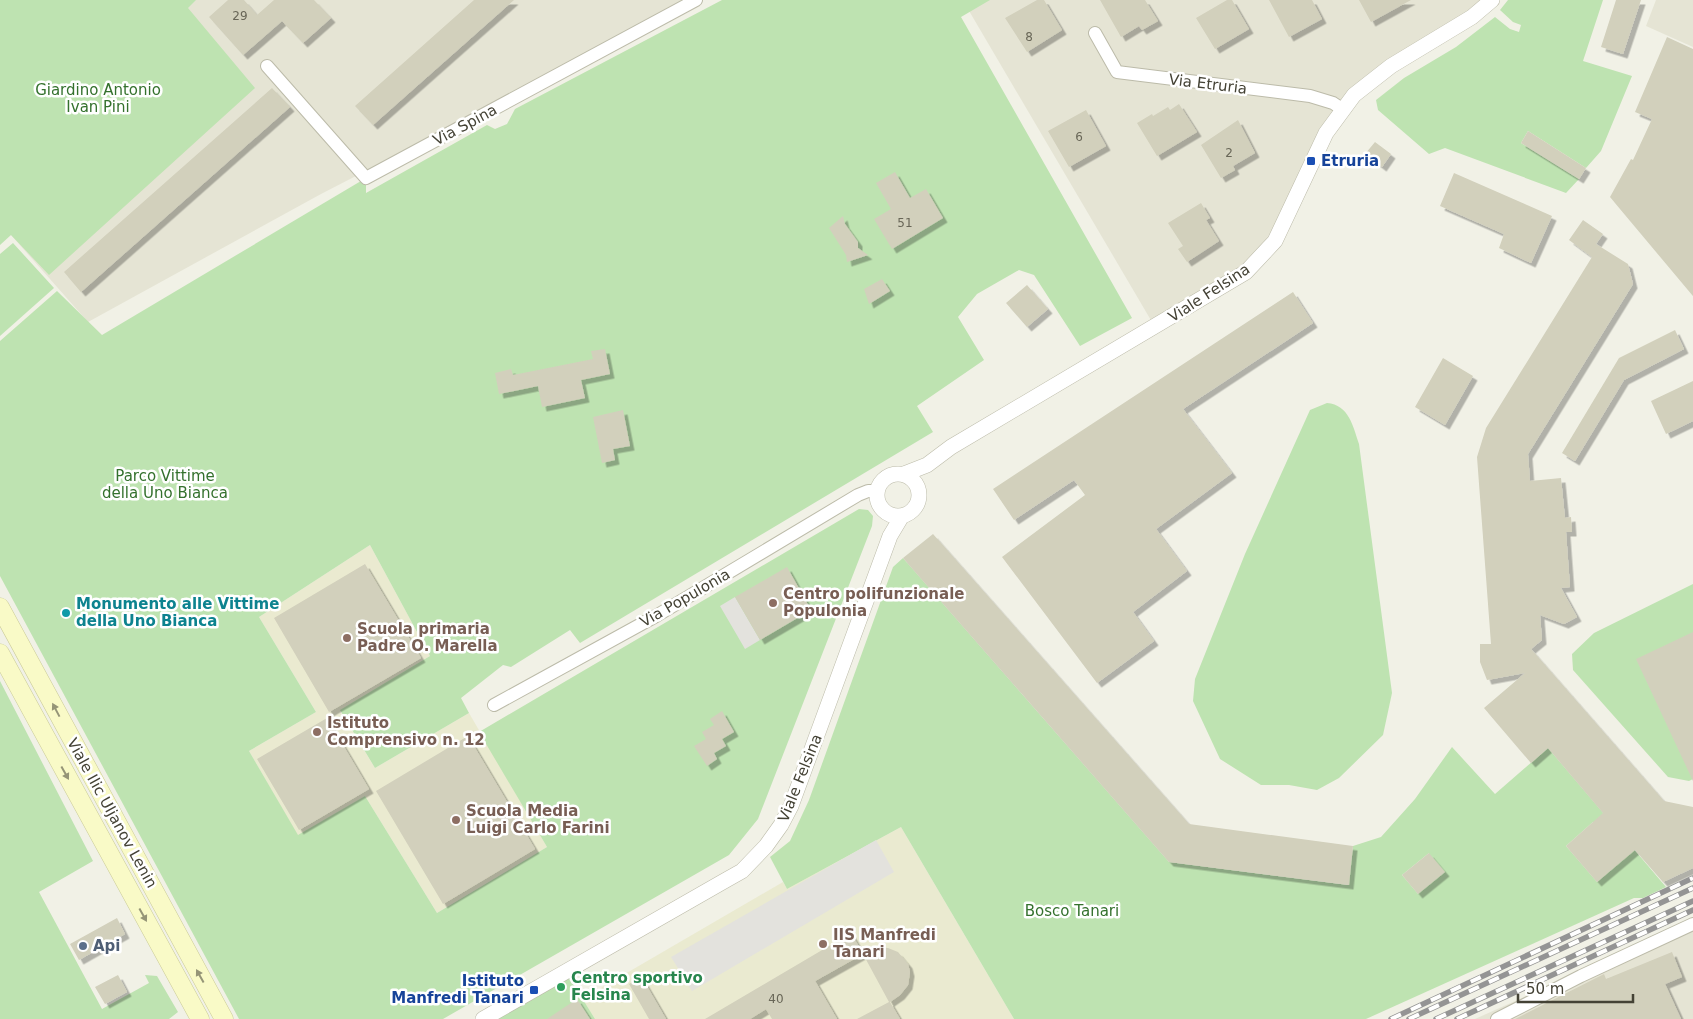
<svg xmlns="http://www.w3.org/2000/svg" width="1693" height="1019" font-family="'DejaVu Sans',sans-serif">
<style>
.residential{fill:#e5e4d4}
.education{fill:#eaead0}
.green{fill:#bee3b1;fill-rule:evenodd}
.parking{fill:#e3e2dd}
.building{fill:#d2d0bc;filter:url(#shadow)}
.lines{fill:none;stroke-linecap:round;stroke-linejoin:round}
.minor-casing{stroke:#bcbba9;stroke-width:14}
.tertiary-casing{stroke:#bcbba9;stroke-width:16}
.secondary-casing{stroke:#cacb96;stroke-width:19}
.minor{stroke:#fff;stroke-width:12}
.tertiary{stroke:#fff;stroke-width:15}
.secondary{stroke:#f9fac7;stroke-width:18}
.rail-casing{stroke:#949494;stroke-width:5.5}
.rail{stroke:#fff;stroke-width:4;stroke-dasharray:11;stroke-linecap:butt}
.oneway{fill:#959577}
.transit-dot{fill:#1a4fb4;stroke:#fff;stroke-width:2}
.education-dot{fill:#8d6e63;stroke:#fff;stroke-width:2}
.culture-dot{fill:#0f9aa8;stroke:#fff;stroke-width:2}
.service-dot{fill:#5c6f8a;stroke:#fff;stroke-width:2}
.leisure-dot{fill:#2e9e5b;stroke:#fff;stroke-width:2}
.labels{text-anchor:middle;stroke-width:5;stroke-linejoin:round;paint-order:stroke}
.number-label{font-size:12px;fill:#686657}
.street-label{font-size:15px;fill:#444235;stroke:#fff}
.park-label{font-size:15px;fill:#34712d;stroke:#fff}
.transit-label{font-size:15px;font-weight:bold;fill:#164399;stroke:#fff;text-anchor:start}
.education-label{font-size:15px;font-weight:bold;fill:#785e54;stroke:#fff;text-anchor:start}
.culture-label{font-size:15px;font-weight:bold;fill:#0d838f;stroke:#fff;text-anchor:start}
.service-label{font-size:15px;font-weight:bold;fill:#4e5e75;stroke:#fff;text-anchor:start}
.leisure-label{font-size:15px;font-weight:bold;fill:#27864d;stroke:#fff;text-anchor:start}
</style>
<defs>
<filter id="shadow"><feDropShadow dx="4.5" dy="4.5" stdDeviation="0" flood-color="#0004"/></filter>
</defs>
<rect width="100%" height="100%" fill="#f1f1e6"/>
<path class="residential" d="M 0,0 L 697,0 L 321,194 L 88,322 L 11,235 Z
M 973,0 L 1485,0 L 1343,99 L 1269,235 L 1243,269 L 1152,322 L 965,4 Z
M 1656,0 L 1693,0 L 1693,47 L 1646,26 Z
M 1693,919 L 1693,1019 L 1475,1019 L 1524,997 Z"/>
<path class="education" d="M 370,545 L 430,656 L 340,711 L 375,768 L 469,713 L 547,847 L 437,913 L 365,796 L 298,836 L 249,751 L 316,712 L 259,617 Z
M 901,827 L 1014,1019 L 595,1019 L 582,999 L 783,882 L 787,889 Z"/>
<path class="green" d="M 0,0 L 196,0 L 188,8 L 255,88 L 49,275 L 11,235 L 0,245 Z
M 722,0 L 990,0 L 961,17 L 1132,318 L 1080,346 L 1034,275 L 1019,270 L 977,294 L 958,317 L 984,360 L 917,406 L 933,432 L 580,643 L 570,630 L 511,667 L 503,665 L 461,698 L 469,713 L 375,768 L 340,710 L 430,656 L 370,545 L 259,617 L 316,712 L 249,751 L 298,835 L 365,796 L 437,913 L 547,847 L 479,732 L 859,509 L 868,510 L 873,516 L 872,526 L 758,819 L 729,855 L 443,1019 L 239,1019 L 0,576 L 0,341 L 57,291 L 102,335 L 366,178 L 366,193 L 487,125 L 495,129 L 507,124 L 515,109 Z
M 1508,0 L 1603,0 L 1583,61 L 1632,76 L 1601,151 L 1586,168 L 1528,131 L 1521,143 L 1579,179 L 1566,193 L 1445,148 L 1429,154 L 1378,110 L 1376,100 L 1404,78 L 1456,47 L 1495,17 L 1510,29 L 1519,32 L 1521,25 L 1513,22 L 1500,10 Z
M 13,243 L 54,288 L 0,336 L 0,254 Z
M 1327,403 C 1349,405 1353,426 1359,444 L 1392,693 L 1383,735 L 1339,778 L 1317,790 L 1289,785 L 1261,785 L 1220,759 L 1193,701 L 1195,679 L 1245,554 L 1310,410 Z
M 903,558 L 1169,862 L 1348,885 L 1353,846 L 1381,837 L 1415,799 L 1452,747 L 1495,794 L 1548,748 L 1666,887 L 1643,898 L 1634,898 L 1366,1019 L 1014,1019 L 901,827 L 787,889 L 770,857 L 790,841 L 809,800 L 893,567 ZM 1593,822 L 1624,858 L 1597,882 L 1566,846 ZM 1429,853 L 1418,894 L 1402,875 Z
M 1693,584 L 1693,779 L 1689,781 L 1668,777 L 1573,670 L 1572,654 L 1594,633 Z
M 0,681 L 93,861 L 39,892 L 102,1009 L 149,983 L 145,975 L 157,976 L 178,1012 L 169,1019 L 0,1019 Z
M 567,974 L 595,1019 L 492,1019 Z"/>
<path class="parking" d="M 735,597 L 760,640 L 745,649 L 720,606 Z
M 876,840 L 894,872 L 692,991 L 671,957 Z"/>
<path class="building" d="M 228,0 L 244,0 L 257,15 L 274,0 L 314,0 L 331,18 L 303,43 L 282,21 L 243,55 L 209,17 Z
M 474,0 L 514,0 L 373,125 L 355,106 Z
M 1037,0 L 1044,0 L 1062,30 L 1027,52 L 1005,18 Z
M 1100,0 L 1145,0 L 1158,21 L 1142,30 L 1139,26 L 1121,37 Z
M 1227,0 L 1232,0 L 1249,29 L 1215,49 L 1196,18 Z
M 1269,0 L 1312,0 L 1322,19 L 1289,37 Z
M 1359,0 L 1411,0 L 1371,22 Z
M 1616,0 L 1641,0 L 1623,54 L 1601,47 Z
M 1667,37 L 1693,49 L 1693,296 L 1610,197 L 1631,159 L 1633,160 L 1652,119 L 1635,112 Z
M 272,88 L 290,107 L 81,292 L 64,272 Z
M 1179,104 L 1197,132 L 1157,156 L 1137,123 L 1152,114 L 1153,116 L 1168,107 L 1170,110 Z
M 1086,110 L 1106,146 L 1069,167 L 1048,131 Z
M 1238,120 L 1255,153 L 1233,166 L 1235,170 L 1221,178 L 1201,145 Z
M 1528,131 L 1586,168 L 1579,179 L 1521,143 Z
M 1375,142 L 1391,154 L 1382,167 L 1365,154 Z
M 895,172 L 910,198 L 926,189 L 943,218 L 892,249 L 874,219 L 891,209 L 876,183 Z
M 1454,173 L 1552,216 L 1531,263 L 1499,248 L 1504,234 L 1440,206 Z
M 1201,203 L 1210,218 L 1206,220 L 1219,241 L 1187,262 L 1178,249 L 1183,246 L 1168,223 Z
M 843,216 L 845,224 L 858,242 L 858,248 L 868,255 L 847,262 L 846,255 L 829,228 Z
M 1583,220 L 1603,234 L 1596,244 L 1628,264 L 1633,284 L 1528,454 L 1530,481 L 1561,478 L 1565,518 L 1571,517 L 1572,532 L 1566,532 L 1570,587 L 1561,588 L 1577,617 L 1564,624 L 1540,615 L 1542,640 L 1531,649 L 1664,801 L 1693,807 L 1693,868 L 1663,882 L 1635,850 L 1597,882 L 1566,846 L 1603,813 L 1548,748 L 1531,763 L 1484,708 L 1525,673 L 1487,680 L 1480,662 L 1480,644 L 1491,644 L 1477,457 L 1486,428 L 1592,257 L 1569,240 Z
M 882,279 L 890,291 L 869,304 L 864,289 Z
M 1027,285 L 1048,309 L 1027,327 L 1006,303 Z
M 1293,292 L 1313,323 L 1183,409 L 1232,473 L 1156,529 L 1187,571 L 1133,612 L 1154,641 L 1097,683 L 1002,557 L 1085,495 L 1074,480 L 1014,520 L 993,489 Z
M 1675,330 L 1684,349 L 1624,380 L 1575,461 L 1562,453 L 1619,358 Z
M 605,349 L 610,374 L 581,380 L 585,398 L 542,407 L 538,386 L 499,394 L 495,373 L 511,369 L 513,375 L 593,359 L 591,351 Z
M 1443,358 L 1473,376 L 1445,425 L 1415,407 Z
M 1693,381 L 1693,421 L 1666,434 L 1651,401 Z
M 623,410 L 630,446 L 613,449 L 615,460 L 602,463 L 593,417 Z
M 933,534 L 1189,824 L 1353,846 L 1349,885 L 1169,862 L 903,558 Z
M 365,564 L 421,658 L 329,712 L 274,618 Z
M 787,567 L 811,610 L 760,640 L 735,597 Z
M 1693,632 L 1693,781 L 1636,659 Z
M 722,711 L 734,732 L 722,739 L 726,746 L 714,753 L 717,759 L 707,766 L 694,746 L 706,739 L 702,732 L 714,725 L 710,719 Z
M 327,718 L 369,789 L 299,830 L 257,759 Z
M 468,736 L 535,849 L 443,904 L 376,791 Z
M 1429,853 L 1445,872 L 1418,894 L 1402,875 Z
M 117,918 L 125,934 L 79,960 L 70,944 Z
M 851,933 L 862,952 L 877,947 L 888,948 L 898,952 L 908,964 L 910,972 L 908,985 L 900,995 L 890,1002 L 900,1019 L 857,1019 L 889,1002 L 863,954 L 815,981 L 837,1019 L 772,1019 L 766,1009 L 750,1019 L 705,1019 Z
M 1672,952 L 1682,977 L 1665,984 L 1681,1019 L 1515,1019 L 1604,974 L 1606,979 Z
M 118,975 L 127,992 L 105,1004 L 95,987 Z
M 641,976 L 666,1019 L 649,1019 L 629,984 Z
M 577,999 L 590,1019 L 547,1019 Z"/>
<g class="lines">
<g class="minor-casing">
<path id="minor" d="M 1095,33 L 1117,72 L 1310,96 L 1333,103 L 1342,109
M 267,66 L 366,178 L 696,0
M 494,705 L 656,616 L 858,495 L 868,491 L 876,491
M 1497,1019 L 1581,976 L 1693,924"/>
</g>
<g class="tertiary-casing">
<path id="tertiary" d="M877 495a21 21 0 1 1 42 0a21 21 0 1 1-42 0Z
M 904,474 L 927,465 L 951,447 L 1246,272 L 1275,241 L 1326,133 L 1354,95 L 1391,66 L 1472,17 L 1492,0
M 483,1019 L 726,880 L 742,871 L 766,846 L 781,825 L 791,806 L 890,536 L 902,516"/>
</g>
<g class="secondary-casing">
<path id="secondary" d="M 0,607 L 224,1019
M 0,653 L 200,1019"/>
</g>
<use href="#minor" class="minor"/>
<use href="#tertiary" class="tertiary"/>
<use href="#secondary" class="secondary"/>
<g class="rail-casing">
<path id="rail" d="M 1391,1019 L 1693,878
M 1409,1019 L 1693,888
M 1436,1019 L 1693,901
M 1457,1019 L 1693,910"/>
</g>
<use href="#rail" class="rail"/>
</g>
<defs><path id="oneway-solid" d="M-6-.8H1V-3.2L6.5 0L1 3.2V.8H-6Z" transform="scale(1.25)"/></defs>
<g class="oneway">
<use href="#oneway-solid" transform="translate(56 710) rotate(-118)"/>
<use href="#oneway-solid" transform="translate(65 773) rotate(61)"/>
<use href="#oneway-solid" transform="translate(143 915) rotate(61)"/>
<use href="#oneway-solid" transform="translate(200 976) rotate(-119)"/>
</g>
<g class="transit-dot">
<rect x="1306" y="156" width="10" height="10" rx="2.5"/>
<rect x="529" y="985" width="10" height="10" rx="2.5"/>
</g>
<g class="education-dot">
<circle cx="773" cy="603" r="5"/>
<circle cx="347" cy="638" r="5"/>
<circle cx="317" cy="732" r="5"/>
<circle cx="456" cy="820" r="5"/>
<circle cx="823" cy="944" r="5"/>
</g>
<circle class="culture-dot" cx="66" cy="613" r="5"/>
<circle class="service-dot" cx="83" cy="946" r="5"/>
<circle class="leisure-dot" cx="561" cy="987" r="5"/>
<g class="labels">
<g class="number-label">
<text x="240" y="20">29</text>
<text x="1029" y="41">8</text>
<text x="1079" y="141">6</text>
<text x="1229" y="157">2</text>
<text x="905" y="227">51</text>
<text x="776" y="1003">40</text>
</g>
<g class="street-label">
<text transform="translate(1208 84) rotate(7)" y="5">Via Etruria</text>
<text transform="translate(465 125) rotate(-28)" y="5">Via Spina</text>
<text transform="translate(1209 293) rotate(-33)" y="5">Viale Felsina</text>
<text transform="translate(685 598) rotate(-30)" y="5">Via Populonia</text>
<text transform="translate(800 778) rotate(-68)" y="5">Viale Felsina</text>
<text transform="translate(112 813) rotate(61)" y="5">Viale Ilic Uljanov Lenin</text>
</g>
<g class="park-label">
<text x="98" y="95">Giardino Antonio<tspan x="98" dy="17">Ivan Pini</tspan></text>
<text x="165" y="481">Parco Vittime<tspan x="165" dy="17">della Uno Bianca</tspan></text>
<text x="1072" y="916">Bosco Tanari</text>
</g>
<g class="transit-label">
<text x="1321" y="166">Etruria</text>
<text x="524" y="986" text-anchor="end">Istituto<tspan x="524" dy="17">Manfredi Tanari</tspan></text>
</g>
<g class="education-label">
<text x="783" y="599">Centro polifunzionale<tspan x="783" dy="17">Populonia</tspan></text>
<text x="357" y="634">Scuola primaria<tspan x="357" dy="17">Padre O. Marella</tspan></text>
<text x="327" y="728">Istituto<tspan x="327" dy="17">Comprensivo n. 12</tspan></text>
<text x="466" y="816">Scuola Media<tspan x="466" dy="17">Luigi Carlo Farini</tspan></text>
<text x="833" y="940">IIS Manfredi<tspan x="833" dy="17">Tanari</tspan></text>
</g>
<g class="culture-label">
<text x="76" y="609">Monumento alle Vittime<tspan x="76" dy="17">della Uno Bianca</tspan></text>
</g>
<g class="service-label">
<text x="93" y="951">Api</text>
</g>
<g class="leisure-label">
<text x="571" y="983">Centro sportivo<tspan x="571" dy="17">Felsina</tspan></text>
</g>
</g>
<path d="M1518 994v8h115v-8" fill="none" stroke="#444235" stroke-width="2.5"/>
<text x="1526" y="994" font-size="15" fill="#444235" stroke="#ffffff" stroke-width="4" paint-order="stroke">50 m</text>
</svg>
